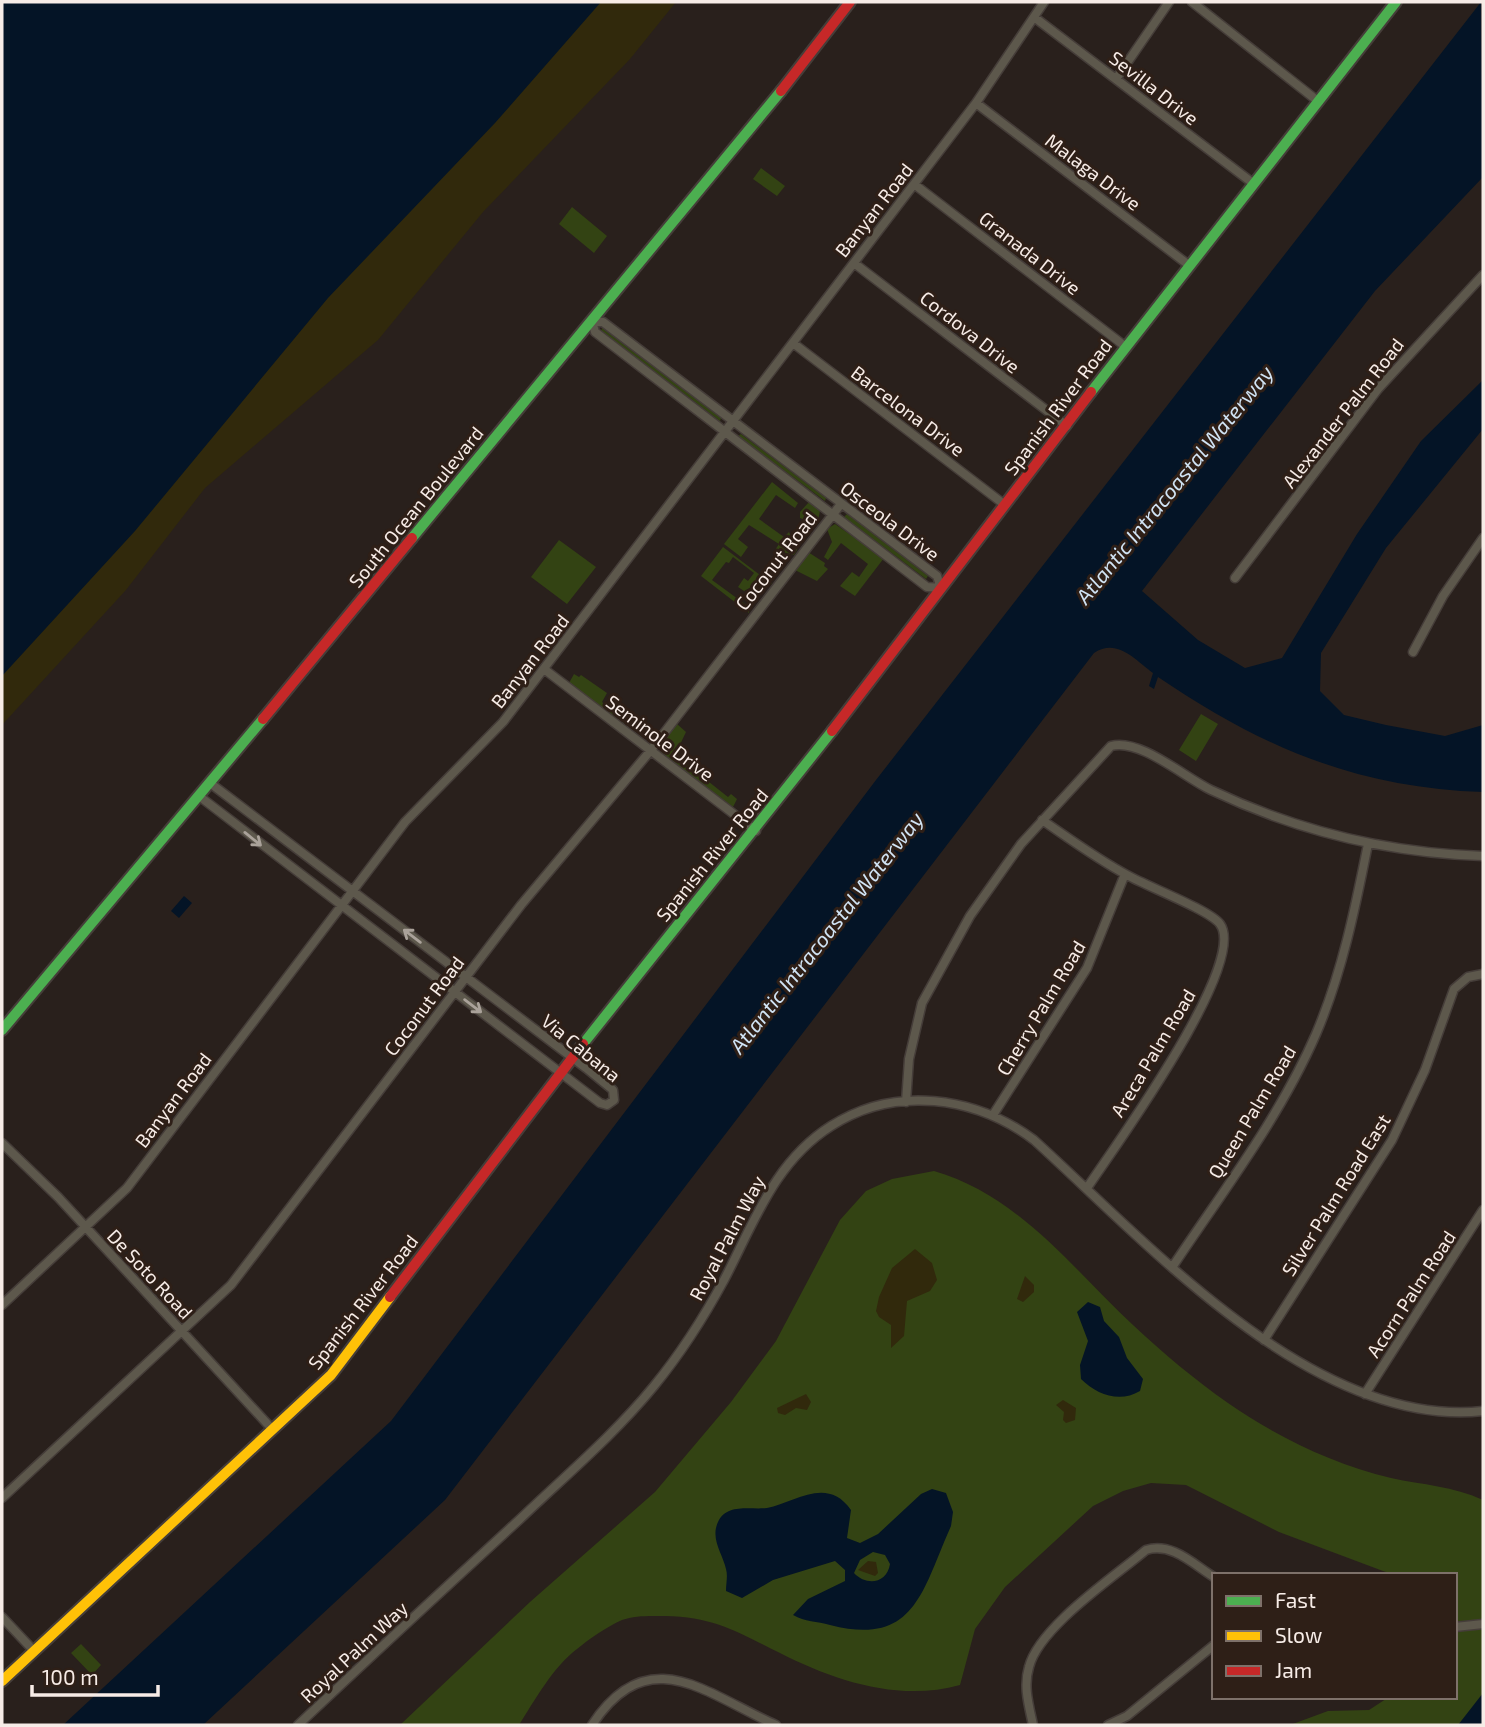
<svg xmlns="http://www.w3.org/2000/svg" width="1485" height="1727" font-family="'Exo 2',sans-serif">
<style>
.green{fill:#334313}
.sand{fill:#31290c}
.water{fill:#041426;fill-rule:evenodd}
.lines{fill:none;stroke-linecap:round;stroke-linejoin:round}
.street-casing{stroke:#453d39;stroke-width:11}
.fast-casing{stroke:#453d39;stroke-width:14}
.slow-casing{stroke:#453d39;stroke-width:14}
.jam-casing{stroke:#453d39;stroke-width:14}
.street{stroke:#5d584c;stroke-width:8}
.fast{stroke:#4caf50;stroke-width:10}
.slow{stroke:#ffc107;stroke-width:10}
.jam{stroke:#c62828;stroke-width:10}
.oneway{stroke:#aaa29a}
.labels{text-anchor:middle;stroke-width:6;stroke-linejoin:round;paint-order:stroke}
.street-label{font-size:19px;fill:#f7ece7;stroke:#2e1f17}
.water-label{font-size:21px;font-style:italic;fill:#d1e4f5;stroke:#2e1f17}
</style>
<rect width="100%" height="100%" fill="#29201c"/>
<path class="green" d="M 761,168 L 785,186 L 777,196 L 753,179 Z
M 572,207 L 607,236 L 594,253 L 559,224 Z
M 602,328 L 721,418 L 720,421 L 601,331 Z
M 741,434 L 826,498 L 825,501 L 738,436 Z
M 772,482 L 798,503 L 795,508 L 776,495 L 759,519 L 784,537 L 789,532 L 797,550 L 794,555 L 775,550 L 779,544 L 749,525 L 738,539 L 748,547 L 741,557 L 724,544 Z
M 809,502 L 820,511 L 817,525 L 800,518 L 800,512 Z
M 847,514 L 928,576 L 926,579 L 844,517 Z
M 835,524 L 884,558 L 855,596 L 840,586 L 852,572 L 859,577 L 868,564 L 841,543 L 828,560 L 824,557 L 832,542 L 827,529 Z
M 559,540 L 596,567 L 567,604 L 531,577 Z
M 723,547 L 772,584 L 755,585 L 744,591 L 738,587 L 744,578 L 748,581 L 754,573 L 733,557 L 729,563 L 726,562 L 712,580 L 749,607 L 749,613 L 701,576 Z
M 808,552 L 825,563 L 824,566 L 828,569 L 817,581 L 795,570 Z
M 574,674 L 579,677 L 581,675 L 607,693 L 602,702 L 640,731 L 645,724 L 656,732 L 649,741 L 569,683 Z
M 1201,714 L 1218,724 L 1196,761 L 1179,750 Z
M 677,724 L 686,732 L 675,755 L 728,797 L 731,794 L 737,799 L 733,807 L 661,752 L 661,743 Z
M 768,798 L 771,805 L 759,819 L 750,820 L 743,815 L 745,809 L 754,813 Z
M 934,1171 C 1018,1195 1072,1268 1133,1325 C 1163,1353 1195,1380 1228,1403 C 1277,1437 1333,1464 1391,1478 C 1423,1485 1453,1486 1483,1500 L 1483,1725 L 1290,1725 L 1328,1711 L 1369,1710 L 1389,1697 L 1455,1697 L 1455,1575 L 1396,1575 L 1383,1571 L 1279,1532 L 1186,1485 L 1151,1483 L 1123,1491 L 1093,1506 L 1005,1587 L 975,1629 L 960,1685 C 899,1702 835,1681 780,1653 C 737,1632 715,1617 665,1616 C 652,1616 635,1615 622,1620 C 608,1626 589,1639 577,1649 C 553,1667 535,1700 519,1725 L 400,1725 L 530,1602 L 655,1492 L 731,1402 L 776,1341 L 840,1220 L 866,1191 L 892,1179 Z
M 81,1644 L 101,1665 L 92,1675 L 71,1653 Z"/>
<path class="sand" d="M 380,2 L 676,2 L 630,59 L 483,212 L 378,340 L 205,488 L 126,590 L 2,725 L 2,448 Z
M 915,1249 L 932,1263 L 937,1280 L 930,1291 L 907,1301 L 904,1336 L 891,1348 L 891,1325 L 879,1317 L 876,1311 L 879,1297 L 892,1268 Z
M 1025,1276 L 1034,1285 L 1034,1292 L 1023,1302 L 1017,1299 Z
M 806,1394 L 811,1402 L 807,1410 L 796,1408 L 785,1415 L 778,1413 L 777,1408 Z
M 1063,1400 L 1076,1408 L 1075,1420 L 1066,1423 L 1063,1420 L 1064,1412 L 1056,1405 Z
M 868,1561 L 876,1562 L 878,1573 L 875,1576 L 858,1570 Z"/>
<path class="water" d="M 2,2 L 601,2 L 495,123 L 328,298 L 135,531 L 2,676 Z
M 1481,2 L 1483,177 L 1375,291 L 1142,591 L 1198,640 L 1245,668 L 1282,658 L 1357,534 L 1421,441 L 1483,380 L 1483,429 L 1386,548 L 1321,653 L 1320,691 L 1344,715 L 1386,725 L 1445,736 L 1483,725 L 1483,792 C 1357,788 1261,747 1158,677 L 1154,689 L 1149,686 L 1153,673 C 1134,659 1117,638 1094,653 L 445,1500 L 203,1725 L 63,1725 L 391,1421 L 876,780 Z
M 184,896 L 192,903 L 179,918 L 171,911 Z
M 1088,1302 L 1100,1307 L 1104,1321 L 1119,1337 L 1127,1358 L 1143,1379 L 1140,1391 C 1120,1403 1097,1395 1081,1379 L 1080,1365 L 1088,1341 L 1077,1312 Z
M 932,1489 L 946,1493 L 953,1512 L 951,1526 C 922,1591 915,1647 830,1625 C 817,1621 805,1622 793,1615 L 808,1599 L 845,1581 L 845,1570 L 835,1561 L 773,1580 L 742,1598 L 726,1591 C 726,1583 728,1576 726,1569 C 723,1554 710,1539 718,1522 C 727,1503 750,1510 767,1508 C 794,1503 827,1475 851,1510 L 847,1538 L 860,1543 L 878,1534 L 921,1494 ZM 873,1552 L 885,1555 L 890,1564 C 887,1584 866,1586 854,1573 L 860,1560 Z
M 1483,1693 L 1483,1725 L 1458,1725 Z"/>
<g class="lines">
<g class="street-casing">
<path id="street" d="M 1192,2 L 1319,102
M 1034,17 L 1254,184
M 1116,79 L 1169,2
M 976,103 L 1190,266
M 914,184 L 1126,347
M 854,263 L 1067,426
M 592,321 L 603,322 L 937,576 L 941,588 L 927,587 L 595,332 Z
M 793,343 L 1005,505
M 1235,578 L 1378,389 L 1483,275
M 1413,652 L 1443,596 L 1483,538
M 544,669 L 756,831
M 199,796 L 600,1103 L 607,1105 L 614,1100 L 613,1090 L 586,1068 L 210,783
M 1042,820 C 1070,839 1097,859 1127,875 C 1146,886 1210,910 1220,924 C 1249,963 1113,1149 1087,1188
M 906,1102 L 909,1059 L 922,1003 L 970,916 L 1021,844 L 1111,746 C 1140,738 1184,777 1211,790 C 1297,831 1388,853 1483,856
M 993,1115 L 1087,968 L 1125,874
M 2,1143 L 58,1197 L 273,1430
M 1173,1266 C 1223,1191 1280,1117 1316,1034 C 1342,973 1355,909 1368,844
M 2,1305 L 127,1188 L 405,822 L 503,722 L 976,103 L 1044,2
M 1264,1340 L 1392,1140 L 1425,1070 L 1454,989 L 1468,977 L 1483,974
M 1365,1394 L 1483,1210
M 2,1498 L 231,1285 L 521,905 L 651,750 L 841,504
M 2,1617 L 34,1651
M 1455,1627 L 1483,1624
M 298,1725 C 371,1656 445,1588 519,1520 C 565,1476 614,1435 654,1386 C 681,1353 704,1317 724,1280 C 754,1223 774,1162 831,1126 C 895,1085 975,1096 1034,1140 C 1149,1244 1314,1429 1483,1411
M 592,1725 C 649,1638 709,1696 776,1725
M 1033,1725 C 1029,1706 1023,1686 1029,1667 C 1039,1627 1114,1577 1146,1550 C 1172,1542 1193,1564 1214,1577
M 1108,1725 L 1127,1716 L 1214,1645"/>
</g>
<g class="fast-casing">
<path id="fast" d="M 1091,392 L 1396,2
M 412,538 L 781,91
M 2,1030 L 263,719
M 583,1044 L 832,731"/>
</g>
<g class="slow-casing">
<path id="slow" d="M 2,1681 L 331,1375 L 390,1297"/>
</g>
<g class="jam-casing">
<path id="jam" d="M 781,91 L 850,2
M 263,719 L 412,538
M 832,731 L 1091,392
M 390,1297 L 583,1044"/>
</g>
<use href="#street" class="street"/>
<use href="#fast" class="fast"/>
<use href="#slow" class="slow"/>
<use href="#jam" class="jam"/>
</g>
<defs><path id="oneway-shaft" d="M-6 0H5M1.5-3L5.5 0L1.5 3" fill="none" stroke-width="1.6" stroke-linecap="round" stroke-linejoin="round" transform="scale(1.75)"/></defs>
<g class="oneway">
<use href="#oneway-shaft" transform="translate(253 839) rotate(39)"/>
<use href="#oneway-shaft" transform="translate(412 936) rotate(-143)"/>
<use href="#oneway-shaft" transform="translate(473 1006) rotate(37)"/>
</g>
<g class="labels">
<g class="street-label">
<text transform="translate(1154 88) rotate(38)" y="7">Sevilla Drive</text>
<text transform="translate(1093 172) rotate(37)" y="7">Malaga Drive</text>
<text transform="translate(874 210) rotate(-52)" y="7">Banyan Road</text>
<text transform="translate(1030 253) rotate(38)" y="7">Granada Drive</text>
<text transform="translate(970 332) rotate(38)" y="7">Cordova Drive</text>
<text transform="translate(1058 407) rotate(-53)" y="7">Spanish River Road</text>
<text transform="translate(908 411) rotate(37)" y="7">Barcelona Drive</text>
<text transform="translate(1343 413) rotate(-52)" y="7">Alexander Palm Road</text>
<text transform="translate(416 507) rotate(-51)" y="7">South Ocean Boulevard</text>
<text transform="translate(890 521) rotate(37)" y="7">Osceola Drive</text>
<text transform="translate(776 561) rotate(-52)" y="7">Coconut Road</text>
<text transform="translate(530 661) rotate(-52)" y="7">Banyan Road</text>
<text transform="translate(660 738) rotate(37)" y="7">Seminole Drive</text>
<text transform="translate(712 855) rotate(-51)" y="7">Spanish River Road</text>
<text transform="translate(424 1006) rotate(-53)" y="7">Coconut Road</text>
<text transform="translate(1041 1008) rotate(-59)" y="7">Cherry Palm Road</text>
<text transform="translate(581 1048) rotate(39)" y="7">Via Cabana</text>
<text transform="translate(1153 1053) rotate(-59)" y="7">Areca Palm Road</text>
<text transform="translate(173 1100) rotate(-53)" y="7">Banyan Road</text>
<text transform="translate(1252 1112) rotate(-59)" y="7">Queen Palm Road</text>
<text transform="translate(1336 1195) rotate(-58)" y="7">Silver Palm Road East</text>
<text transform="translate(727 1238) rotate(-62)" y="7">Royal Palm Way</text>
<text transform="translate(150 1274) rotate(47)" y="7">De Soto Road</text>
<text transform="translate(1411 1294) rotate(-57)" y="7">Acorn Palm Road</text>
<text transform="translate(363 1302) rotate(-52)" y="7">Spanish River Road</text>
<text transform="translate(354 1652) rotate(-43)" y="7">Royal Palm Way</text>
</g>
<g class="water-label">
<text transform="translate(1175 485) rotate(-51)" y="7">Atlantic Intracoastal Waterway</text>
<text transform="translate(827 933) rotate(-52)" y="7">Atlantic Intracoastal Waterway</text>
</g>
</g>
<rect width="1485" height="1727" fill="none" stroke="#f7ece7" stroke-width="7"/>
<rect x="1212" y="1573" width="245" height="126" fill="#2e1f17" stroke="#7e716a" stroke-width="2"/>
<rect x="1226" y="1596" width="35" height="10" fill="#4caf50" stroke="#7e716a" stroke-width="2"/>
<text x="1275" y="1608" font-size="21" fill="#f7ece7">Fast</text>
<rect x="1226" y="1631" width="35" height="10" fill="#ffc107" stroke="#7e716a" stroke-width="2"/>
<text x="1275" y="1643" font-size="21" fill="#f7ece7">Slow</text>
<rect x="1226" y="1666" width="35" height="10" fill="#c62828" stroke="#7e716a" stroke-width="2"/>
<text x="1275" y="1678" font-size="21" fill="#f7ece7">Jam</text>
<path d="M32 1685v10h126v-10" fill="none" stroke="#f7ece7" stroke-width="3.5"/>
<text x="42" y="1685" font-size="21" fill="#f7ece7" stroke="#2e1f17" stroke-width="5" paint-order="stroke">100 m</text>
</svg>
